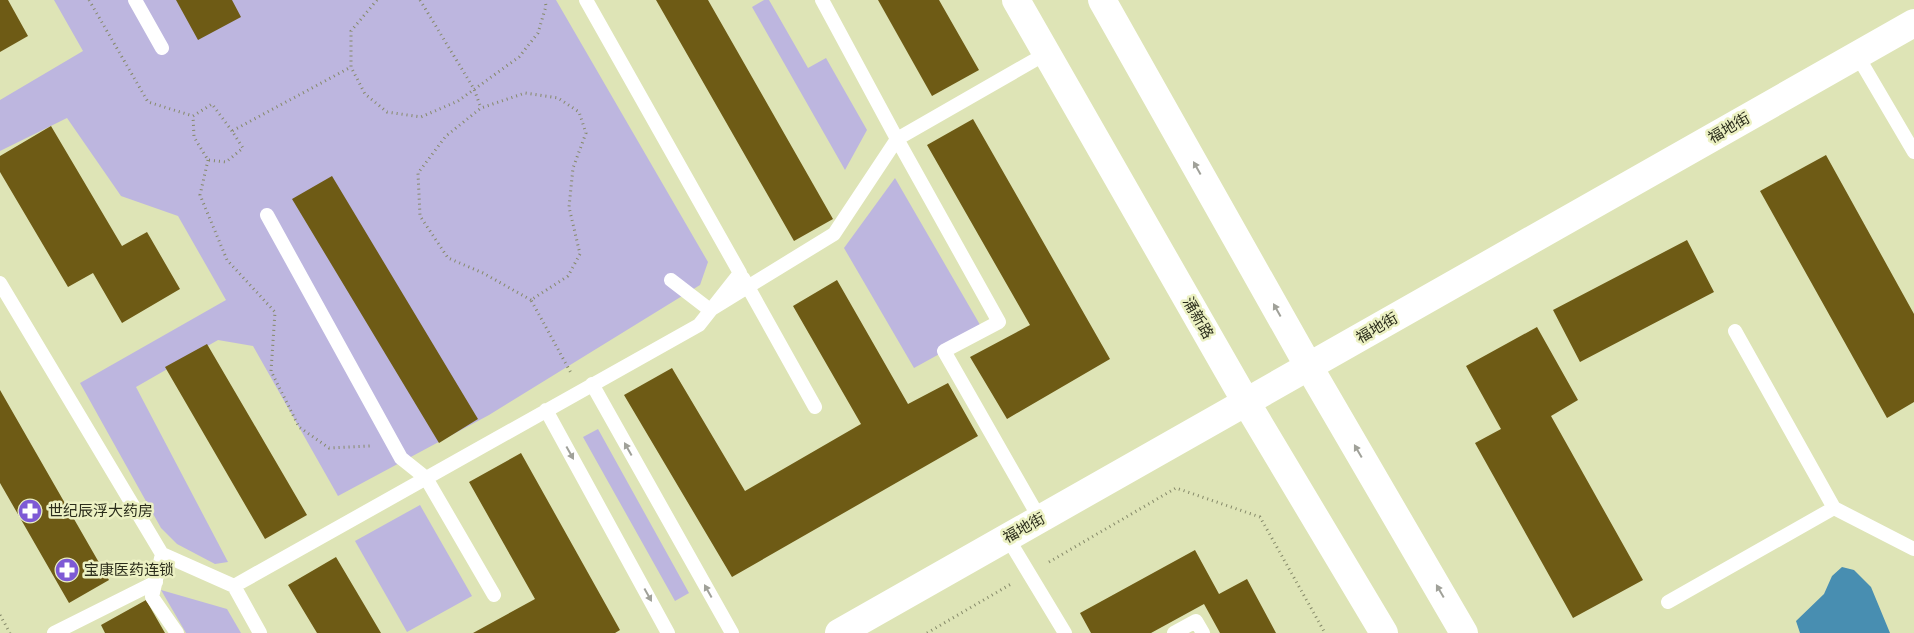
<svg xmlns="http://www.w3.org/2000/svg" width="1914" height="633" font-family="'Golos Text','Noto Sans SC',sans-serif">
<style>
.green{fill:#bdb6df}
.water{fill:#488eb1}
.building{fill:#6e5b15}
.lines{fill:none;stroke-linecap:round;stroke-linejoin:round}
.path{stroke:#858969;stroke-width:3;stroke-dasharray:1 4;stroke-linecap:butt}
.lane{stroke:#fff;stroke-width:14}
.secondary{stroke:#fff;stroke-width:28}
.oneway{fill:#a0a199}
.labels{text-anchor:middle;stroke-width:5;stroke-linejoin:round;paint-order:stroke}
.street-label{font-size:15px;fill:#2c2e1c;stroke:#ecf1c3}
.poi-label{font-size:15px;fill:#2c2e1c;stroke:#ecf1c3;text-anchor:start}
</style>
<rect width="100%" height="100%" fill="#dee4b6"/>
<path class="green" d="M 54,0 L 556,0 L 708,262 L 700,285 L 489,415 L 338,496 L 253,346 L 218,340 L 136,387 L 228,562 L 215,564 L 177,544 L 161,528 L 80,383 L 226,300 L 178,216 L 121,196 L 67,118 L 0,151 L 0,100 L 83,51 Z
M 764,0 L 769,0 L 808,68 L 826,58 L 867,130 L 845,170 L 752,7 Z
M 895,178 L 983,330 L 914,368 L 844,248 Z
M 598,429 L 689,593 L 675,601 L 583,437 Z
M 420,505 L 472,596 L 407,632 L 355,541 Z
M 161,590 L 227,609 L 241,633 L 186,633 Z"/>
<path class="water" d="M 1842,567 L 1854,570 L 1871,587 L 1890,633 L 1800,633 L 1796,621 L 1824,594 L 1832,576 Z"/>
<path class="building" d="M 0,0 L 8,0 L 28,36 L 0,52 Z
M 176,0 L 232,0 L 241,17 L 198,40 Z
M 656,0 L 708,0 L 833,219 L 794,241 Z
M 878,0 L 939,0 L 979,70 L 932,96 Z
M 973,119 L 1110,359 L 1007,419 L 970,357 L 1030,325 L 927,145 Z
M 51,126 L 122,246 L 147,232 L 180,289 L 122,323 L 93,273 L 68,287 L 0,172 L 0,156 Z
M 1826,155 L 1914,314 L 1914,402 L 1887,418 L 1760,191 Z
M 332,176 L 478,419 L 439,443 L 292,199 Z
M 1687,240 L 1714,292 L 1580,362 L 1553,310 Z
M 837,280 L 908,404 L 948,383 L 978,436 L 732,577 L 624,395 L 672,368 L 745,491 L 861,424 L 793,306 Z
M 1537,327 L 1578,400 L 1551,416 L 1643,580 L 1573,618 L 1475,443 L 1501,429 L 1466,366 Z
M 207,344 L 307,515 L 265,539 L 165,367 Z
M 0,390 L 109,580 L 69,603 L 0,483 Z
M 521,453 L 620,630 L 615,633 L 473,633 L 535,599 L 469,482 Z
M 1195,550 L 1219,594 L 1247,579 L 1276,633 L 1220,633 L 1204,604 L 1151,633 L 1091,633 L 1080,613 Z
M 336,557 L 381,633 L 317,633 L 288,585 Z
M 146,600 L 165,633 L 105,633 L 101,625 Z"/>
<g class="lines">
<path class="path" d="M 89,0 L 148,102 L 193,116
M 377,0 L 351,31 L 351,67 L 365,94 L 387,112 L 421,117 L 458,101 L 519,57 L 538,33 L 546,6 L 545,0
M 420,0 L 474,89 L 481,108
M 232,131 L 212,104 L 193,116 L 194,137 L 208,160 L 226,162 L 243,148 L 232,131 L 351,67
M 208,160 L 200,195 L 227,260 L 275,312 L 271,371 L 299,427 L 329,448 L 370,446
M 531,300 L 483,273 L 448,258 L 420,216 L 418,173 L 446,136 L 481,108 L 525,93 L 558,98 L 579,112 L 586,133 L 573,168 L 569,207 L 580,254 L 568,276 L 531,300 L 571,373
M 1049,562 L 1176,488 L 1260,517 L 1325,633
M 0,615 L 10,633
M 927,633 L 1011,584"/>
<path class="lane" d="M 135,0 L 162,48
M 1857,55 L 1914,152
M 267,215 L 401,458 L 426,478 L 494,595
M 743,278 L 815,407
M 671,280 L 710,310 L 834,234 L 897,139 L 822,0
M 0,283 L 162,554 L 234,586 L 260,633
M 1735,331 L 1834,508
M 592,384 L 732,633
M 546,410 L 668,633
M 1040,519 L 944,351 L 999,322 L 897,139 L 1047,53
M 1007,537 L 1065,633
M 162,554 L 152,597 L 177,633
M 234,586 L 699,325 L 740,273 L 586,0
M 1668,602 L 1834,508 L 1914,549
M 54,633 L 156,582
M 1174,633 L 1196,621 L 1203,633"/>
<path class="secondary" d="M 1016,0 L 1246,402 L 1384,633
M 1102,0 L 1309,367 L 1464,633
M 839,633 L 1914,23"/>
</g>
<defs><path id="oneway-solid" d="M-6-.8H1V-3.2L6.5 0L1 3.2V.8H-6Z" transform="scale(1.25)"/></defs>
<g class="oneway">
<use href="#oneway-solid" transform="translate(1197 168) rotate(-119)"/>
<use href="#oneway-solid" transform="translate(1277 310) rotate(-119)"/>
<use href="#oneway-solid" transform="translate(628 449) rotate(-119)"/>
<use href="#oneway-solid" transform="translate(1358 451) rotate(-120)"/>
<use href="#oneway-solid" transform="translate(570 453) rotate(61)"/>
<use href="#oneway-solid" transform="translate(708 591) rotate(-119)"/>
<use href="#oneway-solid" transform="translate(1440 591) rotate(-120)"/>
<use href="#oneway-solid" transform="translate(648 595) rotate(61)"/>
</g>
<defs>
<g id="pharmacy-disc" transform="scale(1.25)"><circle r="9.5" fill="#7e5ad5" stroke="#ecf1c3"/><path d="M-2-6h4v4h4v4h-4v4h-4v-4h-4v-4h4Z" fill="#fff"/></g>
</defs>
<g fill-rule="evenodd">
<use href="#pharmacy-disc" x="30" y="511"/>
<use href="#pharmacy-disc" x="67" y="570"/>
</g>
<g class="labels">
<g class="street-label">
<text transform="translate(1729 128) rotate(-30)" y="5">福地街</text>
<text transform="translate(1198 318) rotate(60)" y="5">涌新路</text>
<text transform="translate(1377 328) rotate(-30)" y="5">福地街</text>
<text transform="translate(1024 528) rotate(-29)" y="5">福地街</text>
</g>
<g class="poi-label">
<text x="48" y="516">世纪辰浮大药房</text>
<text x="84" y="575">宝康医药连锁</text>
</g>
</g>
</svg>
